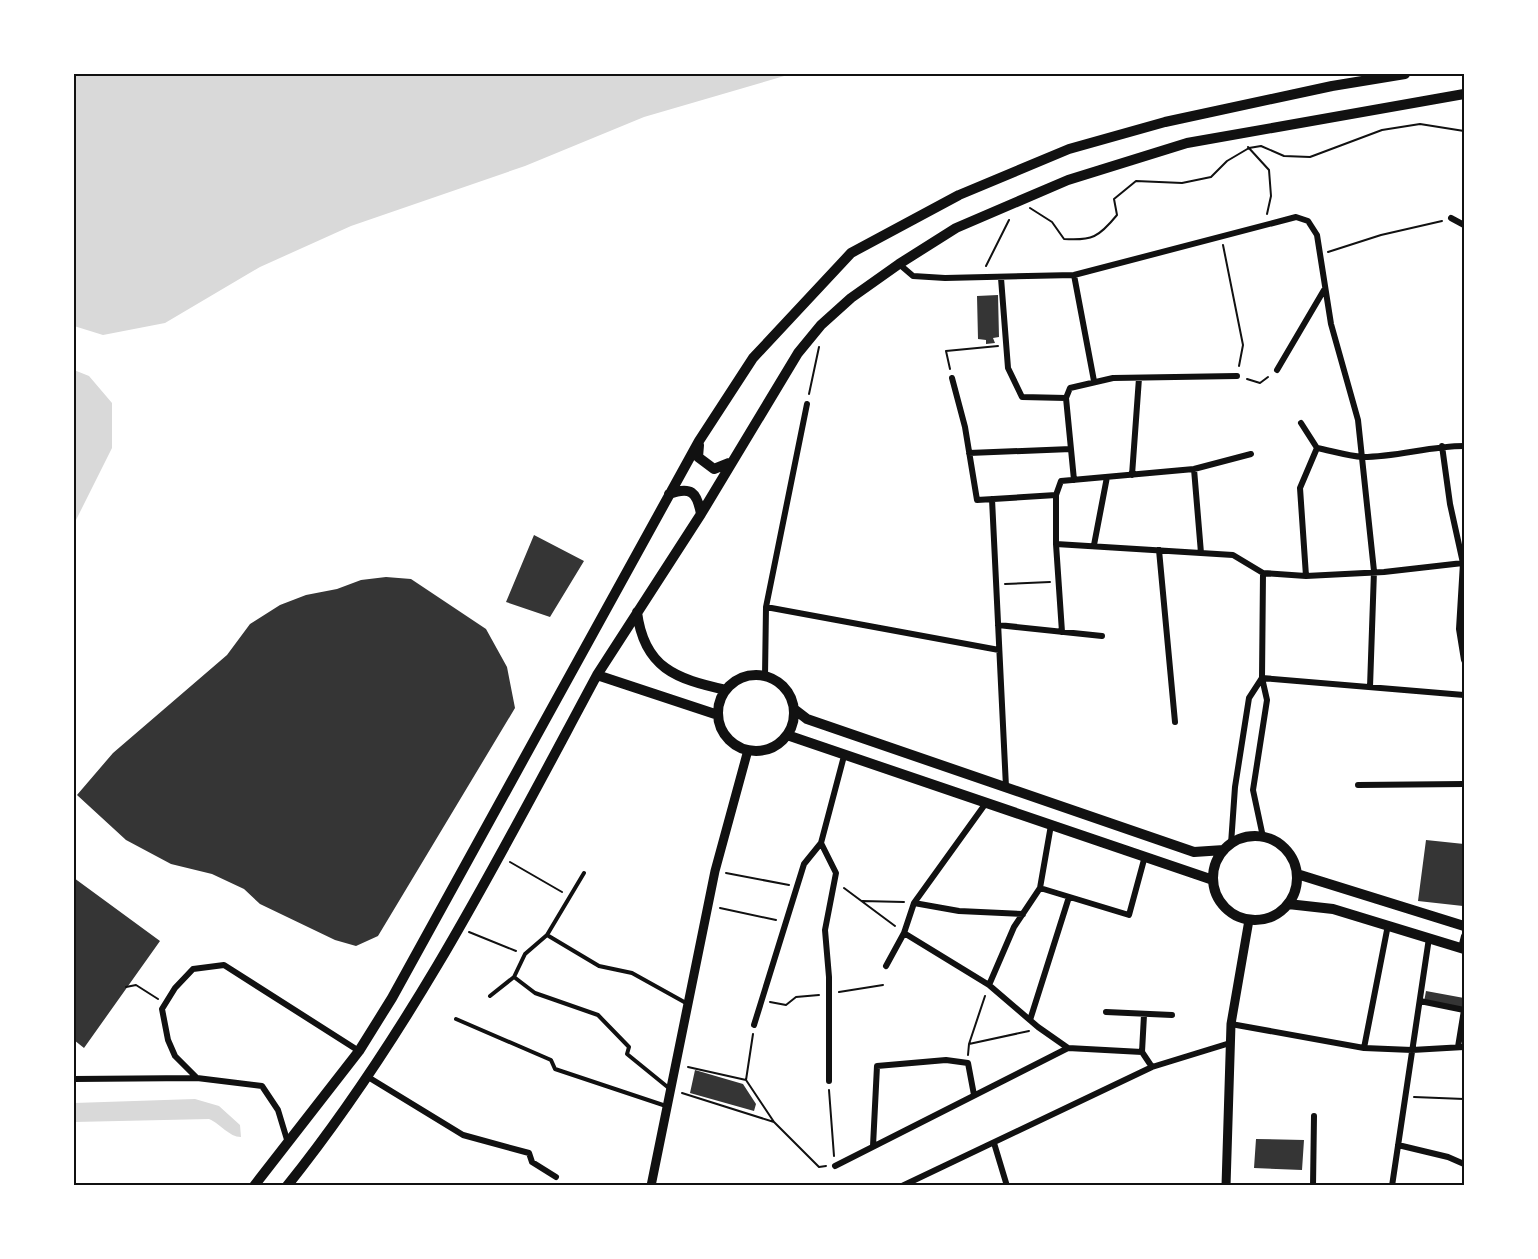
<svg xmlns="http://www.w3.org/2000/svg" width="1538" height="1259" font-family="'Golos Text',sans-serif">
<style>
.water{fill:#d9d9d9}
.building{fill:#353535}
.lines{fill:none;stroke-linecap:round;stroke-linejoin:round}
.path{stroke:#111;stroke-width:2}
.service{stroke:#111;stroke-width:4}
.minor{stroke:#111;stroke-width:6}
.tertiary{stroke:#111;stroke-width:9}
.secondary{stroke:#111;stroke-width:10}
.neatline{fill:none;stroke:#111;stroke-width:2}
</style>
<rect width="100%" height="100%" fill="#fff"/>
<path class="water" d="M 74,74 L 791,74 L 644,117 L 525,166 L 351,226 L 260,267 L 165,323 L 103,335 L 74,326 Z
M 74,370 L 89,376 L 112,403 L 112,448 L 74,524 Z
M 195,1099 L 219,1106 L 240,1125 L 241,1137 C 229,1137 221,1124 209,1119 L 74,1122 L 74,1103 Z"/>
<path class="building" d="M 998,295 L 999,337 L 993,338 L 995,343 L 986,344 L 986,340 L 978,339 L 977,296 Z
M 534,535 L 584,561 L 550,617 L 506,602 Z
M 386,577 L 411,579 L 486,629 L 507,667 L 515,708 L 378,936 L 356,946 L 335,940 L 260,904 L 244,889 L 212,874 L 171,864 L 126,840 L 77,795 L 113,753 L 227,655 L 250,624 L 280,605 L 306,595 L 337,589 L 361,580 Z
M 1426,840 L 1464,844 L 1463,906 L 1418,901 Z
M 74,878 L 160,941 L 84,1048 L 74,1040 Z
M 1426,991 L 1464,998 L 1464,1010 L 1424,1002 Z
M 695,1070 L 743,1084 L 756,1104 L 754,1111 L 690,1093 Z
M 1256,1139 L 1304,1140 L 1302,1170 L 1254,1168 Z"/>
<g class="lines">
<path class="path" d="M 1248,147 L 1269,170 L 1271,196 L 1267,214
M 1030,208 L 1052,222 L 1064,239 C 1092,241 1099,237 1117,215 L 1114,199 L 1136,181 L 1182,183 L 1211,177 L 1227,161 L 1249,148 L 1261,146 L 1284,156 L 1310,157 L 1382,130 L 1420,124 L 1464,131
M 1223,245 L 1243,345 L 1239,366
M 1328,252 L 1381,235 L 1442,221
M 986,266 L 1009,220
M 950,369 L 946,351 L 998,346
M 1247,379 L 1260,383 L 1268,377
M 809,394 L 819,347
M 1005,584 L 1050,582
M 510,862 L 562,892
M 726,873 L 789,885
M 844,888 L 895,926
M 862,901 L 904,902
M 720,908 L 776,920
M 469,932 L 516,951
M 126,987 L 136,985 L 158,999
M 839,992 L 883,985
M 770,1002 L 786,1005 L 796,997 L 819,995
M 753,1034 L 746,1080 L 774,1122 L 819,1167 L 826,1166
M 969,1044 L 985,996
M 968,1055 L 969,1044 L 1029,1031
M 688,1067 L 746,1080
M 829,1090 L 834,1156
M 682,1093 L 774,1122
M 1414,1097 L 1464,1099"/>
<path class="service" d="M 547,935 L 599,966 L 632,973 L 686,1003
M 514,977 L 535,993 L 598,1015 L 629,1047 L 627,1054 L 670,1089
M 490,996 L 514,977 L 525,954 L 547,935 L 584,873
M 456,1019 L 551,1060 L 555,1069 L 666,1106"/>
<path class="minor" d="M 1451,218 L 1464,225
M 899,264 L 913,276 L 945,278 L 1074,275 L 1296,217 L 1308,221 L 1317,235 L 1331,324 L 1358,420 L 1374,571 L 1370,687
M 1074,275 L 1094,381
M 1001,278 L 1008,368 L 1022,397 L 1066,398
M 1277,370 L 1324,290
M 952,378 L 965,427 L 977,500 L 1056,495
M 1301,423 L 1317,448 C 1332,451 1348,456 1363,457 C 1397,457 1430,446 1464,446
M 969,453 L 1071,449
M 1251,454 L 1194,469 L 1061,481 L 1056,495 L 1056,544 L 1233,555 L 1263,573 L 1306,576 L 1384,572 L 1463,563 L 1450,504 L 1442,446
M 1194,469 L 1201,553
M 1132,475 L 1139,378
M 1074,480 L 1066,398 L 1070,388 L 1113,378 L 1237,376
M 992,499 L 1006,787
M 1056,544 L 1062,632
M 1094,545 L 1107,477
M 1159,550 L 1175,722
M 1463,563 L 1459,629 L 1464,660
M 1306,576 L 1300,488 L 1317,448
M 766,607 L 999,650
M 998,625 L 1102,636
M 765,676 L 766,607 L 807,404
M 1262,678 L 1464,695
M 1358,785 L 1464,784
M 1263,837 L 1253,790 L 1267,700 L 1262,678 L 1263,573
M 821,843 L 836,873 L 825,930 L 829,977 L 829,1081
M 1231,844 L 1235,787 L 1249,698 L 1262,678
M 1040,888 L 1129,915 L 1145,856
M 914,903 L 959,911 L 1023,914
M 904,933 L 989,985 L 1038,1027 L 1068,1048
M 1461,948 L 1464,936
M 886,966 L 904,933 L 914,903 L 986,803
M 989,985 L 1014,927 L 1040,888 L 1051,825
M 1420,1001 L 1464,1010
M 1106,1012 L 1172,1015
M 1030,1020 L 1069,897
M 1231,1024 L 1364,1048 L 1412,1050 L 1464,1047
M 754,1025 L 804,864 L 821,843 L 844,756
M 1458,1047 L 1464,1010
M 1364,1048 L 1388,925
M 1142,1052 L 1144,1015
M 368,1077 L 463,1135 L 529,1153 L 532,1162 L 556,1177
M 74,1079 L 197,1078
M 288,1143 L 278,1110 L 262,1086 L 197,1078 L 175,1056 L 168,1040 L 162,1009 L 175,988 L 193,969 L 224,965 L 359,1051
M 994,1143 L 1007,1186
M 1398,1145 L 1448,1157 L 1464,1164
M 873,1146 L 877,1066 L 946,1060 L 968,1063 L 974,1095
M 835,1166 L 1068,1048 L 1142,1052 L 1152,1067
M 902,1186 L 1152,1067 L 1230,1043
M 1313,1186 L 1314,1116
M 1392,1186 L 1429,938"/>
<path class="tertiary" d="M 651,1186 L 715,871 L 748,750
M 1226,1186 L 1231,1024 L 1249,920"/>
<path class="secondary" d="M 699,445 L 698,457 L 714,469 L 729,463
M 669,494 C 691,486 697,492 701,514
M 637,612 C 644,668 676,679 726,690
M 597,675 L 701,514 L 798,353 L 821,325 L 851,298 L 899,264 L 956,228 L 1068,180 L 1187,143 L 1464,94
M718 713a38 38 0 1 1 76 0a38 38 0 1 1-76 0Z
M 794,709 L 807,719 L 1194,852 L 1224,850
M 787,735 L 1213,880
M1213 878a42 42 0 1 1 84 0a42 42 0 1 1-84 0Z
M 1297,874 L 1464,926
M 1288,904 L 1333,909 L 1464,949
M 254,1186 L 359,1051 L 392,998 L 699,441 L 753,358 L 851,253 L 959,195 L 1069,149 L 1165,122 L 1332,86 L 1405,74
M 287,1186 C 412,1030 503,850 597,675 L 718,715"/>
</g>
<rect width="1538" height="1259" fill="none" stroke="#ffffff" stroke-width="150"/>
<rect x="75" y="75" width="1388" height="1109" class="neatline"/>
</svg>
